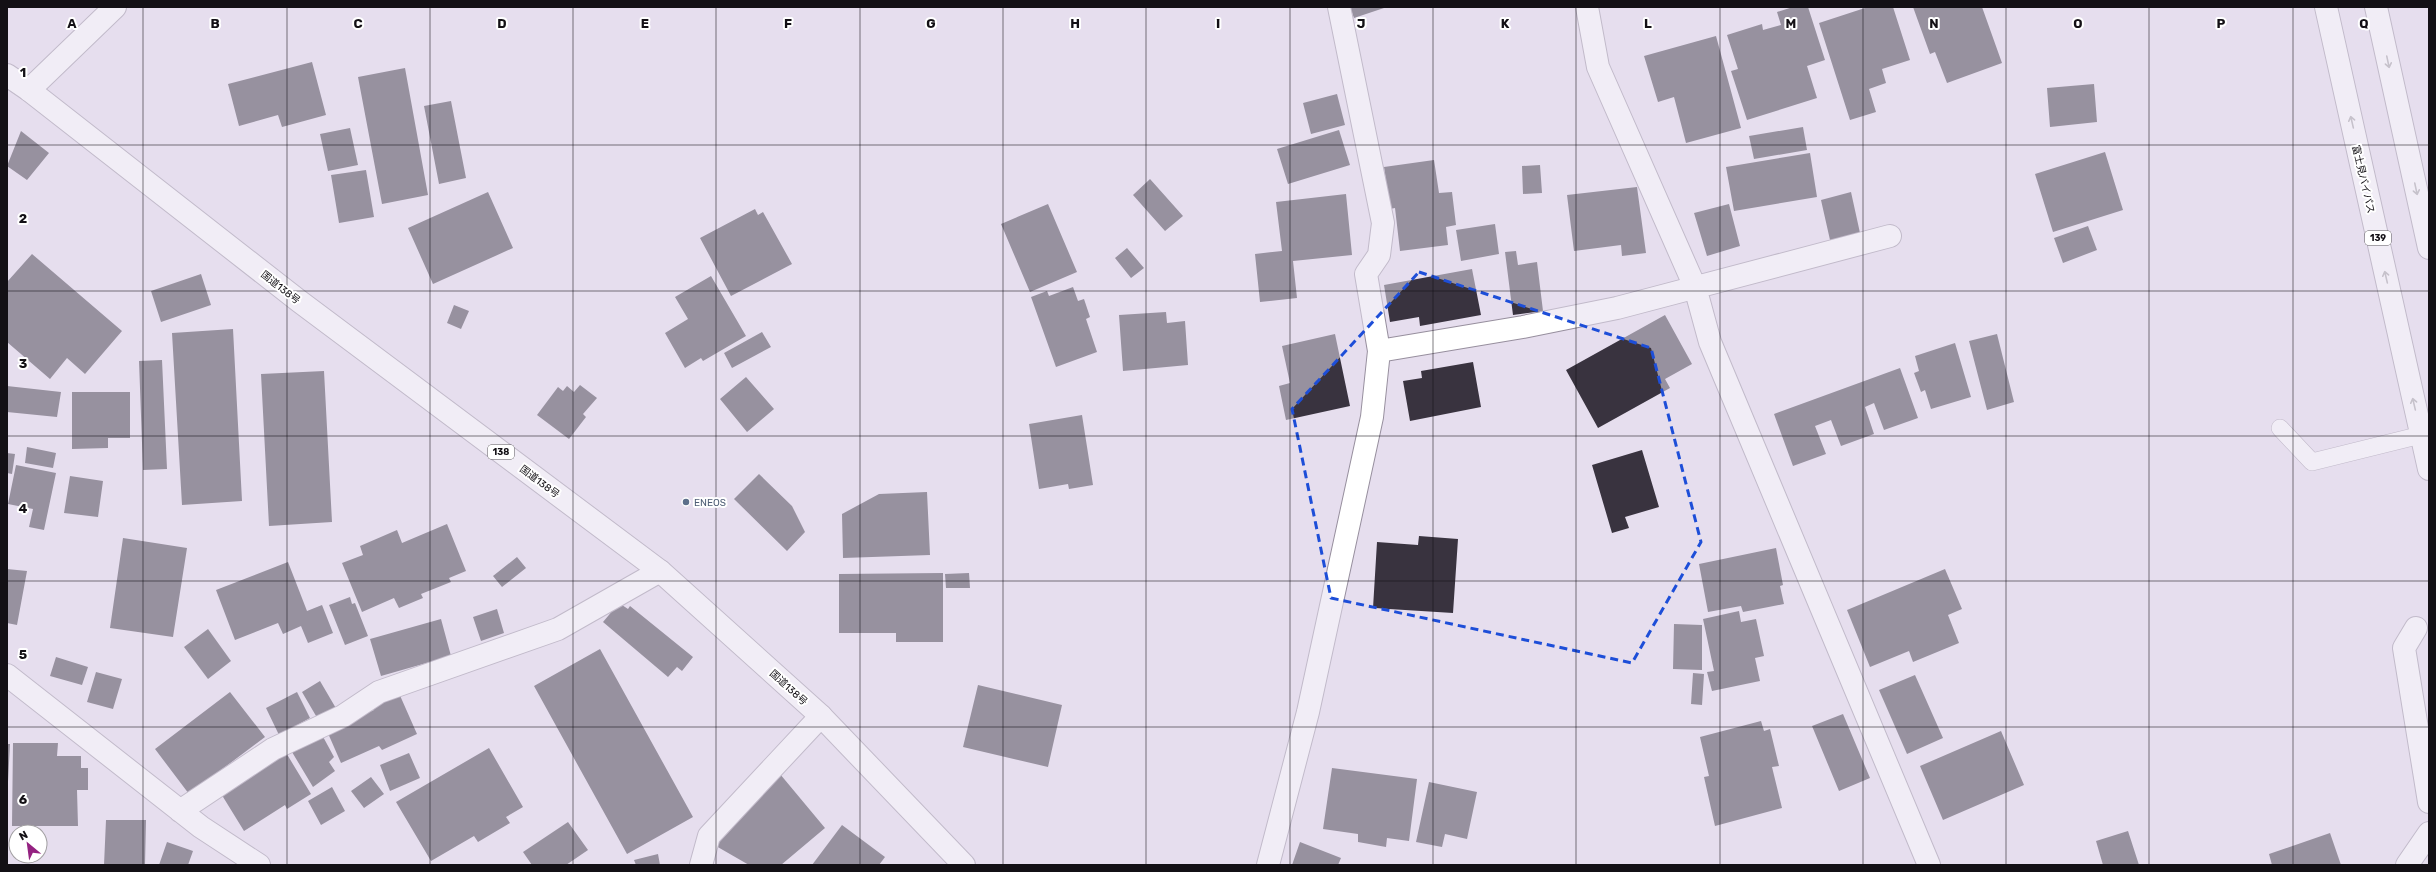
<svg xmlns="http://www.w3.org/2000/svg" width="2436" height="872" font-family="Rubik,'Noto Sans JP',sans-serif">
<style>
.building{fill:#39333f}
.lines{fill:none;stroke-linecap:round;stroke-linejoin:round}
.service-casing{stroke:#978f9e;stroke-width:18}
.minor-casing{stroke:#978f9e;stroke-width:24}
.tertiary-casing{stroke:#978f9e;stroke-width:24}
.trunk-casing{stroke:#978f9e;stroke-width:24}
.service{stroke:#fff;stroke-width:17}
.minor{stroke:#fff;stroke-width:22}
.tertiary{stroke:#fff;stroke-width:22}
.trunk{stroke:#fff;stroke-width:22}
.oneway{stroke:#a19fa1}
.marked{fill:none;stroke:#1d4ed8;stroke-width:3;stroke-dasharray:8 5;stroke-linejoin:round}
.grid{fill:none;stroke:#131015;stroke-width:1;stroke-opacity:0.55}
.service-dot{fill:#5c6f8a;stroke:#fff;stroke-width:1.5}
.labels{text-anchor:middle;stroke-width:4;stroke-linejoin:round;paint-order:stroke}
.shield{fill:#fff;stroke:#5a585b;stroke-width:1}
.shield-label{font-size:9px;font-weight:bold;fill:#131015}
.street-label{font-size:10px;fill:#131015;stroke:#fff}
.service-label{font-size:10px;fill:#4e5e75;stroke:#fff;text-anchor:start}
.grid-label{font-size:13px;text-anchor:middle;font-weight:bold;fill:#131015;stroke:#fff;stroke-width:4;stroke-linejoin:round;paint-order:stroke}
</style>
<rect width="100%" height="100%" fill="#e6deee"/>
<path class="building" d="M 1350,7 L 1387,7 L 1354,18 Z
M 1793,7 L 1808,7 L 1825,60 L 1807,66 L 1817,98 L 1747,120 L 1731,71 L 1738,69 L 1727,35 L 1762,24 L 1763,30 L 1781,25 L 1777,12 Z
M 1868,7 L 1893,7 L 1910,60 L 1882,69 L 1886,83 L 1869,89 L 1876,112 L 1850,120 L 1819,23 Z
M 1913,7 L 1982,7 L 2002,63 L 1947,83 L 1935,52 L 1930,54 Z
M 1716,36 L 1741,128 L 1686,143 L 1674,97 L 1658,102 L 1644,56 Z
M 312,62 L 326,115 L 282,127 L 278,115 L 239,126 L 228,84 Z
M 405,68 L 428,195 L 382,204 L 358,77 Z
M 2094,84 L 2097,122 L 2050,127 L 2047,88 Z
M 1337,94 L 1345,125 L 1311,134 L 1303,103 Z
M 451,101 L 466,178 L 439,184 L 424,106 Z
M 1803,127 L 1807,150 L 1754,159 L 1749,136 Z
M 350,128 L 358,165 L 328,171 L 320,134 Z
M 1339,130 L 1350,165 L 1288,184 L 1277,149 Z
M 21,131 L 49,153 L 27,180 L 7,166 Z
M 2105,152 L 2123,210 L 2053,232 L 2035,174 Z
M 1810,153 L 1817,197 L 1734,211 L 1726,167 Z
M 1434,160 L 1439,193 L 1452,192 L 1456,225 L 1446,227 L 1448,245 L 1400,251 L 1395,208 L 1390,209 L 1384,167 Z
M 1540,165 L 1542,193 L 1523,194 L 1522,166 Z
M 366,170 L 374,217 L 339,223 L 331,175 Z
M 1150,179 L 1183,216 L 1165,231 L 1133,195 Z
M 1637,187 L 1646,253 L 1622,256 L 1621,245 L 1574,251 L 1567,195 Z
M 488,192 L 513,248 L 433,284 L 408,228 Z
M 1851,192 L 1860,233 L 1830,240 L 1821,200 Z
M 1346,194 L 1352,255 L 1293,261 L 1297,298 L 1260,302 L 1255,254 L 1282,251 L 1276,202 Z
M 1048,204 L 1077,272 L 1030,292 L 1001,224 Z
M 1729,204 L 1740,246 L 1707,256 L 1694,213 Z
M 755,209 L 758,215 L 763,212 L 792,264 L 731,296 L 700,238 Z
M 1495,224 L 1499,254 L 1461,261 L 1456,230 Z
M 2088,226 L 2097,250 L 2063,263 L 2054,238 Z
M 1127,248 L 1144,268 L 1131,278 L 1115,258 Z
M 1516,251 L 1518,265 L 1537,262 L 1543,311 L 1513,315 L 1505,252 Z
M 32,254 L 122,331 L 85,374 L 67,358 L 50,379 L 7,342 L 7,282 Z
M 1472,269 L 1481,315 L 1420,326 L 1419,317 L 1390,322 L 1384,285 Z
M 201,274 L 211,305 L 161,322 L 151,291 Z
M 711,276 L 746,336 L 703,361 L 701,358 L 685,368 L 665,333 L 688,319 L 675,297 Z
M 1073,287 L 1078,301 L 1084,299 L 1090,317 L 1086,319 L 1097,352 L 1056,367 L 1031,297 L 1047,291 L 1049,296 Z
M 454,305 L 469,311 L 461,329 L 447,323 Z
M 1166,312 L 1167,323 L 1185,321 L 1188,365 L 1123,371 L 1119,315 Z
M 1665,315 L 1692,364 L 1665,379 L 1670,388 L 1598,428 L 1566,370 Z
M 233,329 L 242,501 L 182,505 L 172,333 Z
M 762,332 L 771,347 L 732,368 L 724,353 Z
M 1335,334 L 1350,406 L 1286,420 L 1279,386 L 1290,383 L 1282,346 Z
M 1997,334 L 2014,402 L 1987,410 L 1969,341 Z
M 1955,343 L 1971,397 L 1931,409 L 1925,390 L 1921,392 L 1914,373 L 1919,371 L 1915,356 Z
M 162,360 L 167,469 L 143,470 L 139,361 Z
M 1473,362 L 1481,407 L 1410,421 L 1403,381 L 1422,378 L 1421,371 Z
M 1900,368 L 1918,418 L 1884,430 L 1874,403 L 1865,407 L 1874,434 L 1841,446 L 1831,420 L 1815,426 L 1826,454 L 1793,466 L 1774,414 Z
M 324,371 L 332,522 L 269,526 L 261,374 Z
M 746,377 L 774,409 L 747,432 L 720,399 Z
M 580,385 L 597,398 L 583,414 L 586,417 L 569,439 L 537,415 L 558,387 L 563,391 L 567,386 L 574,392 Z
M 7,386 L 61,392 L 57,417 L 7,412 Z
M 72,392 L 130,392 L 130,438 L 108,438 L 108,448 L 72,449 Z
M 1082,415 L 1093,485 L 1069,489 L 1068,484 L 1039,489 L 1029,424 Z
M 27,447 L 56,453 L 53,468 L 25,463 Z
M 1642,450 L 1659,507 L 1625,517 L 1629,528 L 1612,533 L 1592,465 Z
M 7,453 L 15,454 L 12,474 L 7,473 Z
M 16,465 L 56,473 L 44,530 L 29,527 L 33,509 L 8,504 Z
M 759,474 L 792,506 L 805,532 L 787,551 L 734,499 Z
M 70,476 L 103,481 L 98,517 L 64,513 Z
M 927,492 L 930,555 L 843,558 L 842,514 L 879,494 Z
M 447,524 L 466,571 L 449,578 L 451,582 L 421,594 L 423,598 L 399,608 L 394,598 L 362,612 L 342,563 L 363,555 L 360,546 L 397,530 L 402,543 Z
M 1419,536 L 1458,539 L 1453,613 L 1373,608 L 1377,542 L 1418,545 Z
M 123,538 L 187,548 L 173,637 L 110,628 Z
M 1776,548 L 1783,585 L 1780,586 L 1784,604 L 1743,612 L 1741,606 L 1708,612 L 1699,564 Z
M 517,557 L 526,568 L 502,587 L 493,576 Z
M 288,562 L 307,611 L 322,605 L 333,633 L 308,643 L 301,626 L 283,634 L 278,623 L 235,640 L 216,590 Z
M 7,569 L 27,571 L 17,625 L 7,623 Z
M 1945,569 L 1962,609 L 1948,615 L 1959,643 L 1913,662 L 1909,651 L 1870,667 L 1847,610 Z
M 943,573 L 943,642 L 896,642 L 896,633 L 839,633 L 839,574 Z
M 969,573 L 970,588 L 946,588 L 945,574 Z
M 350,597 L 352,604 L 355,603 L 368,636 L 345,645 L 329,605 Z
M 619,603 L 628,609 L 630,606 L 693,657 L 682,671 L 677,667 L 668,677 L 603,622 Z
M 497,609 L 504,633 L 481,641 L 473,617 Z
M 1739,611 L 1741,622 L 1756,619 L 1764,656 L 1755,658 L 1760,681 L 1712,691 L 1707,672 L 1714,671 L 1703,619 Z
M 441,619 L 451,656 L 381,676 L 370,639 Z
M 1674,624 L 1702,625 L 1702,670 L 1673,669 Z
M 208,629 L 231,661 L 208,679 L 184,647 Z
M 600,649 L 693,817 L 627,854 L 534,686 Z
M 56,657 L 88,667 L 82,685 L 50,676 Z
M 96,672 L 122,679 L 113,709 L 87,702 Z
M 1693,673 L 1704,674 L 1702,705 L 1691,704 Z
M 1915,675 L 1943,738 L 1907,754 L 1879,690 Z
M 320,681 L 337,710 L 319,721 L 302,692 Z
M 978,685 L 1062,705 L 1048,767 L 963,747 Z
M 398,691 L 417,734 L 382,750 L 379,746 L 341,763 L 327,731 L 374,710 L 371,704 Z
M 230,692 L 265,737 L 189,794 L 155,749 Z
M 297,692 L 310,718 L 279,735 L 266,708 Z
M 1843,714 L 1870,778 L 1839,791 L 1812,726 Z
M 1761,721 L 1764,731 L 1770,729 L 1779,766 L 1772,767 L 1782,808 L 1715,826 L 1704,777 L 1709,776 L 1700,737 Z
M 2001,731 L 2024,785 L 1943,820 L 1920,766 Z
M 321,733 L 334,757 L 329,762 L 335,771 L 313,787 L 289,747 Z
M 13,743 L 58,743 L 57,756 L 81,756 L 81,768 L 88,768 L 88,790 L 77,790 L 78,826 L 12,826 Z
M 7,744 L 10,744 L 8,782 L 7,782 Z
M 489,748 L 523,807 L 506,817 L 510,823 L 478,842 L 474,836 L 431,861 L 396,802 Z
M 285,751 L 311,794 L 287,809 L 285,805 L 244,831 L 220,792 Z
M 409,753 L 420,778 L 390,791 L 380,765 Z
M 1332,768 L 1417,779 L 1409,841 L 1387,838 L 1386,847 L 1358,842 L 1358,834 L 1323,829 Z
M 780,774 L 825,828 L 781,865 L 749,865 L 716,846 Z
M 371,777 L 384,794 L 364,808 L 351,791 Z
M 1429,782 L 1477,792 L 1467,839 L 1445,834 L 1442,847 L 1416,842 Z
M 332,787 L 345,811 L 321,825 L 308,801 Z
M 106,820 L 146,820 L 145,865 L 104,865 Z
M 568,822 L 588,850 L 566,865 L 532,865 L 523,852 Z
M 842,825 L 885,857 L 879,865 L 812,865 Z
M 2128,831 L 2139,865 L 2103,865 L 2096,841 Z
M 2330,833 L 2341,865 L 2272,865 L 2269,854 Z
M 167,842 L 193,851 L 188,865 L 159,865 Z
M 1300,842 L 1341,858 L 1338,865 L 1292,865 Z
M 658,854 L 660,865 L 636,865 L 634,860 Z"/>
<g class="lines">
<g class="service-casing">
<path id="service" d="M 2280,428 L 2312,462 L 2421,435"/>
</g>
<g class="minor-casing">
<path id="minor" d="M 1587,7 L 1598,67 L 1695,287 L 1710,342 L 1929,865
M 1379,351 L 1523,327 L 1617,308 L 1890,236
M 2416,628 L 2404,648 L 2429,802
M 7,675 L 201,827 L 259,865
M 180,811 L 273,749 L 343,716 L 379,692 L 558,629 L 660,571
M 701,865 L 709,836 L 821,716
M 1268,865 L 1308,712 L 1372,417 L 1379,351 L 1366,274 L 1379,255 L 1383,223 L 1339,7
M 2407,865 L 2429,833"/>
</g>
<g class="tertiary-casing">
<path id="tertiary" d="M 29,90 L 115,7"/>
</g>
<g class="trunk-casing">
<path id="trunk" d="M 2326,7 L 2429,469
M 2376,7 L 2429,248
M 7,75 L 29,90 L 299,301 L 660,571 L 821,716 L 964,865"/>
</g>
<use href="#service" class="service"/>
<use href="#minor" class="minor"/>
<use href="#tertiary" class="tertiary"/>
<use href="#trunk" class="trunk"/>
</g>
<defs><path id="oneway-shaft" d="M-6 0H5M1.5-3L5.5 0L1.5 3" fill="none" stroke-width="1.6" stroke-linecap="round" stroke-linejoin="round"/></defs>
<g class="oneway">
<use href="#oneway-shaft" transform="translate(2388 62) rotate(78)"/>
<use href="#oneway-shaft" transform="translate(2352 122) rotate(-103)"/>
<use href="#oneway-shaft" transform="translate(2416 189) rotate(78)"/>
<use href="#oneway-shaft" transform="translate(2386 277) rotate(-103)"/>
<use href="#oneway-shaft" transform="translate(2414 404) rotate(-103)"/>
</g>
<path d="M0 0H2436V872H0ZM 1419,272 L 1651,348 L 1701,542 L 1632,663 L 1331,598 L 1292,409 Z" fill="#e6deee" fill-opacity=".55" fill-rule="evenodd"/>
<path class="marked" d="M 1419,272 L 1651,348 L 1701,542 L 1632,663 L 1331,598 L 1292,409 Z"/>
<path class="grid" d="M 143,7 L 143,865M 287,7 L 287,865M 430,7 L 430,865M 573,7 L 573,865M 716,7 L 716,865M 860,7 L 860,865M 1003,7 L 1003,865M 1146,7 L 1146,865M 1290,7 L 1290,865M 1433,7 L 1433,865M 1576,7 L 1576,865M 1720,7 L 1720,865M 1863,7 L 1863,865M 2006,7 L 2006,865M 2149,7 L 2149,865M 2293,7 L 2293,865M 7,145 L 2429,145M 7,291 L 2429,291M 7,436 L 2429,436M 7,581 L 2429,581M 7,727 L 2429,727"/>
<circle class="service-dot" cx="686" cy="502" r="4"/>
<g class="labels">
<g class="shield">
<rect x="2365" y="231" width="26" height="14" rx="3"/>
<rect x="488" y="445" width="26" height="14" rx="3"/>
</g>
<g class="shield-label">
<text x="2378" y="241">139</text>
<text x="501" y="455">138</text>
</g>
<g class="street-label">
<text transform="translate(2364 179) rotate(77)" y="4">富士見バイパス</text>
<text transform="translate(281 287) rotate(38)" y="4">国道138号</text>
<text transform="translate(540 481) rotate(37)" y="4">国道138号</text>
<text transform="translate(789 687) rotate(42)" y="4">国道138号</text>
</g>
<g class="service-label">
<text x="694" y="506">ENEOS</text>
</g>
</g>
<g class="grid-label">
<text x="72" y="28">A</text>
<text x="215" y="28">B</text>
<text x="358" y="28">C</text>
<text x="502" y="28">D</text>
<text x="645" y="28">E</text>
<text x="788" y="28">F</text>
<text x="931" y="28">G</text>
<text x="1075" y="28">H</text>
<text x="1218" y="28">I</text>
<text x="1361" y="28">J</text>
<text x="1505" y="28">K</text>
<text x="1648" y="28">L</text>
<text x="1791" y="28">M</text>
<text x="1934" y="28">N</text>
<text x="2078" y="28">O</text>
<text x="2221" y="28">P</text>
<text x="2364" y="28">Q</text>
<text x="23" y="77">1</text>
<text x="23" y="223">2</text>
<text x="23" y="368">3</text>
<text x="23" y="513">4</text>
<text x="23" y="659">5</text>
<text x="23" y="804">6</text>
</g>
<rect width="2436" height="872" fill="none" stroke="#131015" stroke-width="16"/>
<g transform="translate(28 844) rotate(331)"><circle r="19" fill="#ffffff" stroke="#a19fa1"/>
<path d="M0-3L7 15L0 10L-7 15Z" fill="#942281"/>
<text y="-6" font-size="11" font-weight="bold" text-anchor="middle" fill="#131015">N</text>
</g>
</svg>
